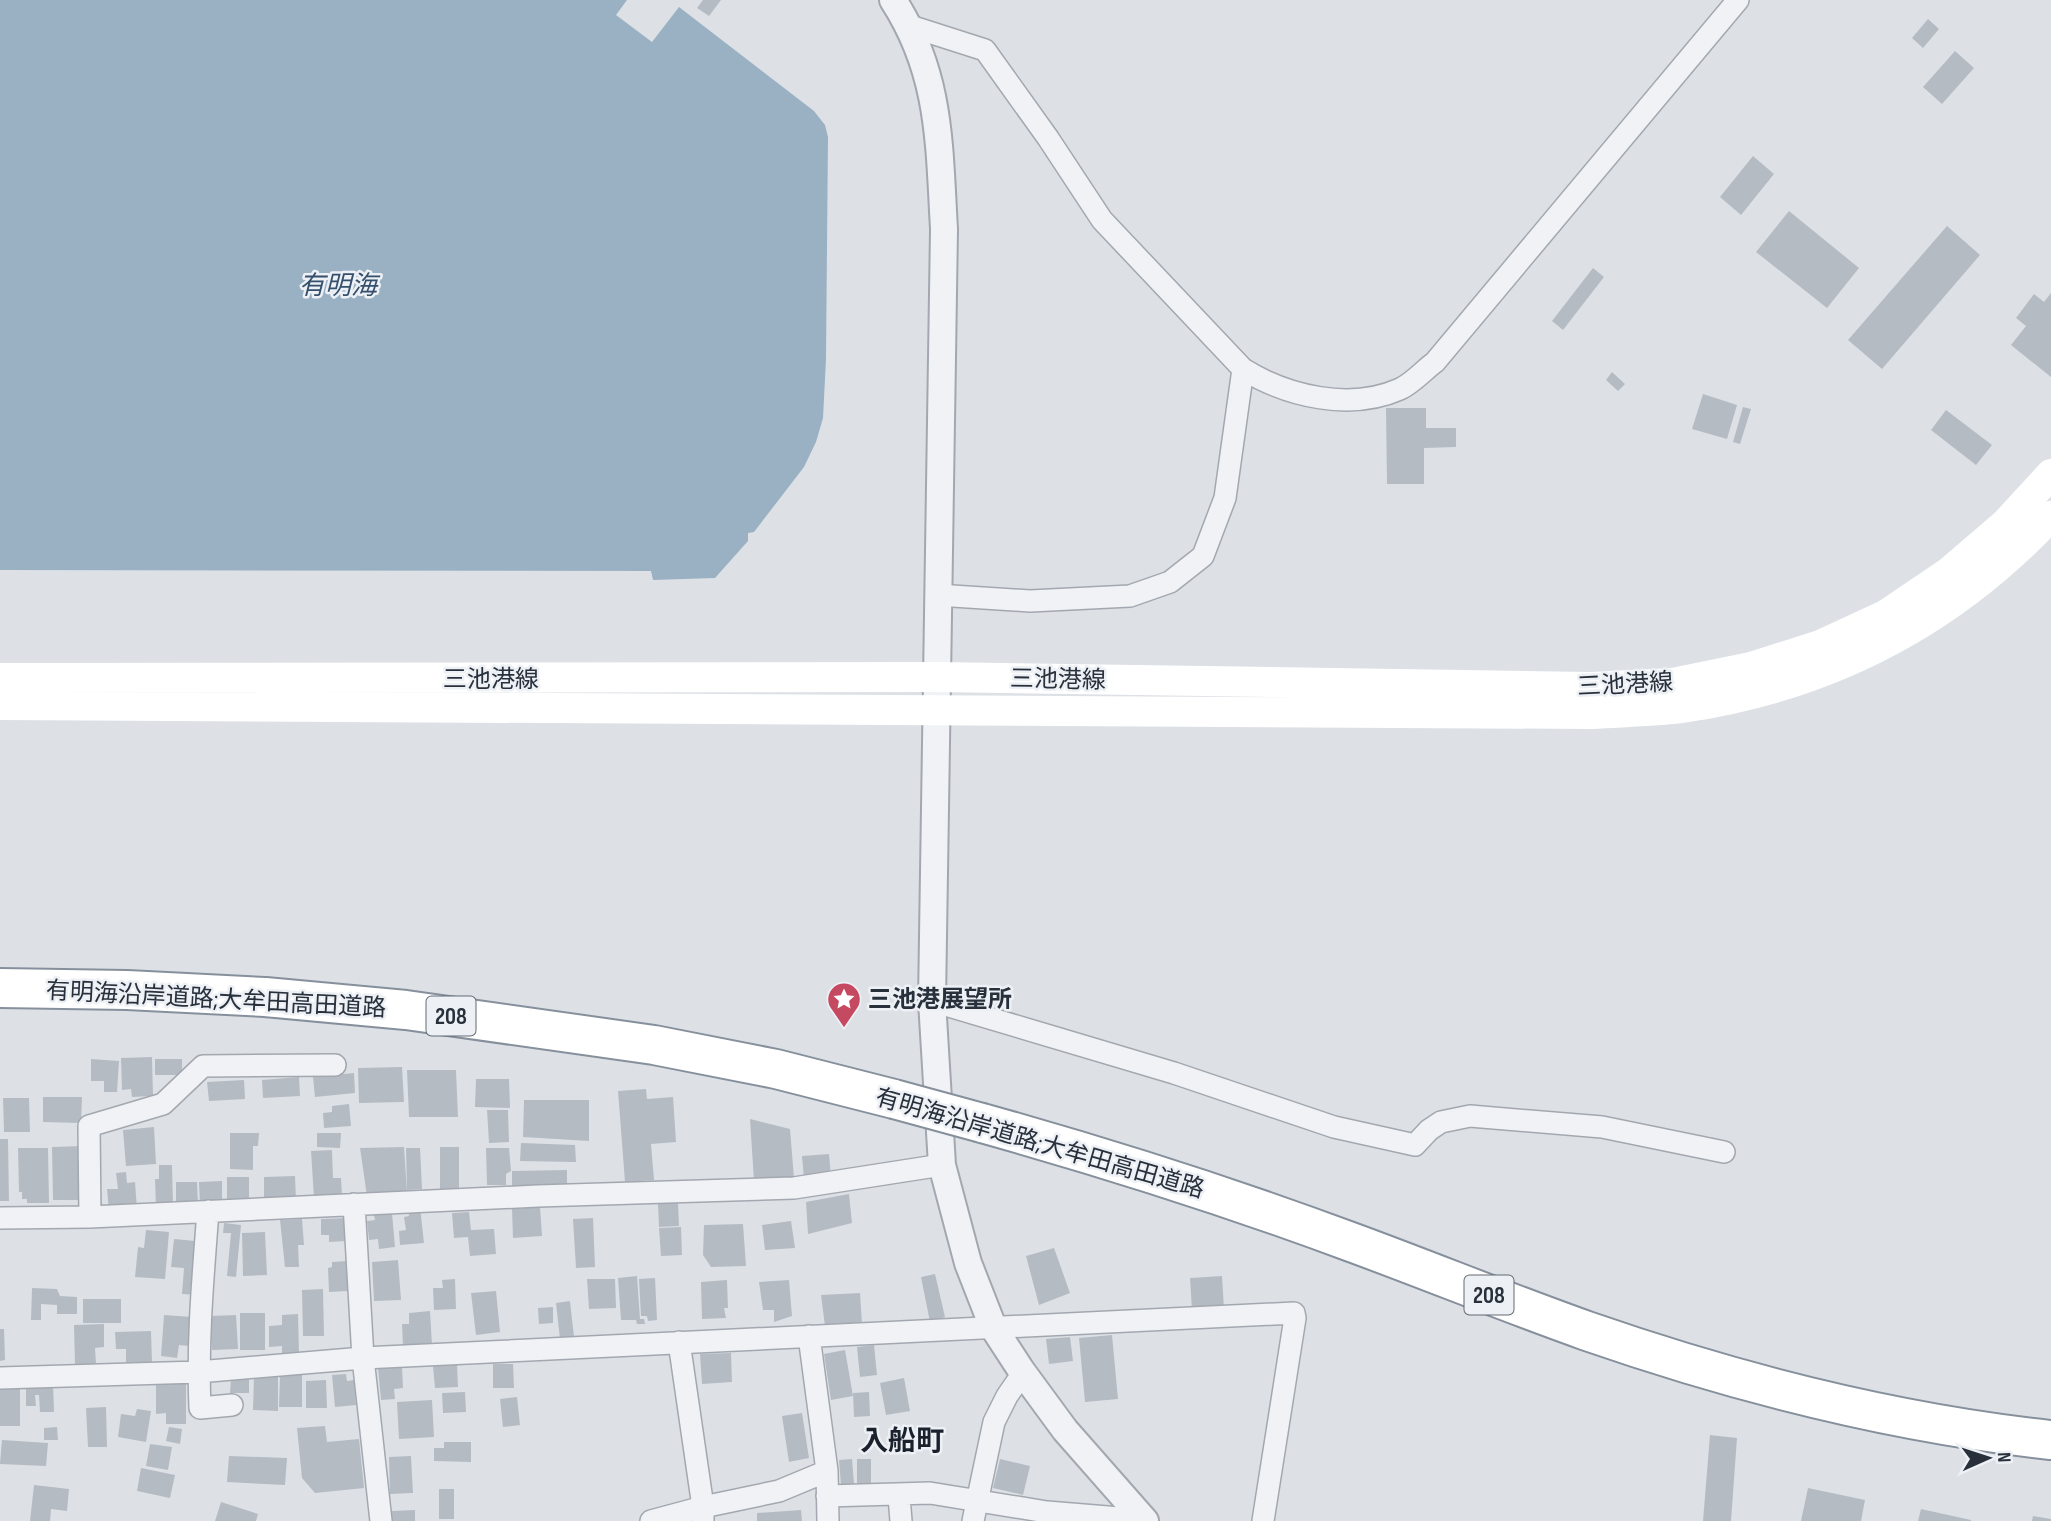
<svg xmlns="http://www.w3.org/2000/svg" width="2051" height="1521" font-family="'Sofia Sans Condensed','Noto Sans JP',sans-serif">
<style>
.water{fill:#9ab1c4}
.building{fill:#b5bbc3}
.lines{fill:none;stroke-linecap:round;stroke-linejoin:round}
.minor-casing{stroke:#a3a8b0;stroke-width:24}
.tertiary-casing{stroke:#a3a8b0;stroke-width:30}
.motorway-casing{stroke:#86909c;stroke-width:42}
.minor{stroke:#f0f2f5;stroke-width:21}
.tertiary{stroke:#f0f2f5;stroke-width:26}
.secondary{stroke:#fff;stroke-width:30}
.motorway{stroke:#fff;stroke-width:38}
.motorway-bridge-casing{stroke:#86909c;stroke-width:42;stroke-linecap:butt}
.motorway-bridge{stroke:#fff;stroke-width:38}
.labels{text-anchor:middle;stroke-width:5;stroke-linejoin:round;paint-order:stroke}
.shield{fill:#edf0f4;stroke:#636a73;stroke-width:2}
.shield-label{font-size:23px;font-weight:bold;fill:#28303c}
.street-label{font-size:24px;fill:#28303c;stroke:#edf0f4}
.poi-label{font-size:24px;font-weight:bold;fill:#28303c;stroke:#edf0f4;text-anchor:start}
.water-label{font-size:26px;font-style:italic;fill:#35506d;stroke:#edf0f4}
.quarter-label{font-size:28px;font-weight:bold;fill:#1a212d;stroke:#edf0f4}
</style>
<rect width="100%" height="100%" fill="#dde1e6"/>
<path class="water" d="M 0,0 L 627,0 L 616,15 L 652,42 L 679,7 L 814,111 L 825,125 L 828,137 L 826,359 L 823,418 L 816,442 L 804,467 L 754,532 L 748,533 L 748,541 L 715,578 L 653,580 L 651,571 L 0,570 Z"/>
<path class="building" d="M 703,0 L 721,0 L 709,16 L 697,8 Z
M 1928,19 L 1939,29 L 1923,48 L 1912,38 Z
M 1955,51 L 1974,68 L 1942,104 L 1923,87 Z
M 1753,156 L 1774,174 L 1741,215 L 1720,197 Z
M 1789,211 L 1859,268 L 1827,308 L 1756,252 Z
M 1947,226 L 1980,255 L 1882,369 L 1848,340 Z
M 1593,268 L 1604,277 L 1563,330 L 1552,321 Z
M 2051,293 L 2051,377 L 2011,345 L 2026,326 L 2016,318 L 2034,294 L 2044,302 Z
M 1612,372 L 1625,384 L 1618,391 L 1606,380 Z
M 1703,394 L 1737,405 L 1727,439 L 1692,429 Z
M 1743,407 L 1751,409 L 1740,444 L 1733,442 Z
M 1386,408 L 1426,408 L 1426,428 L 1456,428 L 1456,447 L 1424,448 L 1424,484 L 1387,484 Z
M 1946,410 L 1992,445 L 1976,465 L 1931,430 Z
M 152,1057 L 153,1096 L 132,1097 L 131,1089 L 122,1090 L 121,1058 Z
M 91,1059 L 119,1061 L 117,1092 L 104,1092 L 104,1081 L 91,1081 Z
M 155,1059 L 182,1059 L 182,1075 L 155,1075 Z
M 402,1067 L 404,1102 L 359,1103 L 358,1068 Z
M 407,1070 L 456,1070 L 458,1117 L 409,1117 Z
M 354,1073 L 355,1093 L 315,1097 L 313,1077 Z
M 299,1077 L 300,1096 L 263,1098 L 262,1080 Z
M 476,1079 L 509,1079 L 510,1108 L 475,1107 Z
M 244,1080 L 245,1099 L 209,1101 L 207,1082 Z
M 646,1089 L 647,1099 L 673,1097 L 676,1142 L 651,1144 L 654,1180 L 625,1182 L 618,1091 Z
M 43,1097 L 82,1097 L 81,1123 L 43,1122 Z
M 3,1098 L 29,1098 L 30,1132 L 4,1132 Z
M 524,1100 L 589,1100 L 589,1141 L 523,1137 Z
M 349,1104 L 351,1126 L 324,1128 L 323,1113 L 332,1112 L 332,1106 Z
M 487,1110 L 508,1110 L 509,1142 L 489,1143 Z
M 750,1119 L 790,1129 L 794,1178 L 754,1181 Z
M 154,1127 L 156,1164 L 126,1166 L 123,1130 Z
M 230,1133 L 259,1133 L 258,1146 L 253,1146 L 253,1170 L 230,1169 Z
M 317,1133 L 341,1133 L 340,1148 L 317,1147 Z
M 0,1139 L 8,1139 L 9,1201 L 0,1201 Z
M 521,1143 L 575,1145 L 576,1162 L 520,1161 Z
M 84,1146 L 84,1200 L 53,1200 L 52,1147 Z
M 404,1147 L 407,1193 L 367,1196 L 360,1148 Z
M 440,1147 L 459,1147 L 459,1191 L 440,1192 Z
M 18,1148 L 48,1148 L 49,1203 L 27,1203 L 27,1199 L 22,1199 L 22,1192 L 19,1192 Z
M 406,1148 L 420,1148 L 422,1189 L 407,1190 Z
M 486,1148 L 509,1148 L 511,1171 L 506,1174 L 506,1185 L 487,1185 Z
M 332,1150 L 333,1178 L 341,1178 L 342,1196 L 314,1198 L 311,1151 Z
M 829,1154 L 831,1177 L 804,1179 L 802,1156 Z
M 159,1165 L 172,1165 L 173,1206 L 156,1207 L 155,1179 L 159,1179 Z
M 567,1170 L 567,1185 L 512,1187 L 512,1171 Z
M 126,1172 L 127,1183 L 135,1182 L 137,1209 L 109,1211 L 107,1189 L 118,1189 L 116,1173 Z
M 295,1176 L 296,1200 L 264,1201 L 264,1177 Z
M 227,1177 L 249,1177 L 249,1203 L 227,1202 Z
M 222,1181 L 222,1203 L 200,1204 L 199,1182 Z
M 176,1182 L 197,1182 L 198,1205 L 176,1205 Z
M 849,1194 L 852,1223 L 808,1234 L 806,1202 Z
M 678,1203 L 679,1226 L 659,1227 L 658,1204 Z
M 420,1207 L 424,1243 L 400,1245 L 399,1231 L 406,1230 L 404,1217 L 409,1216 L 408,1209 Z
M 540,1207 L 542,1236 L 513,1238 L 512,1209 Z
M 469,1212 L 471,1230 L 494,1229 L 496,1254 L 470,1256 L 468,1237 L 454,1238 L 452,1213 Z
M 392,1213 L 395,1247 L 379,1249 L 378,1239 L 369,1240 L 367,1221 L 375,1220 L 374,1215 Z
M 346,1218 L 346,1241 L 329,1242 L 329,1235 L 321,1235 L 321,1219 Z
M 593,1218 L 595,1267 L 576,1268 L 573,1219 Z
M 302,1219 L 304,1245 L 298,1245 L 299,1267 L 285,1267 L 280,1220 Z
M 791,1221 L 795,1248 L 765,1250 L 762,1225 Z
M 224,1223 L 241,1225 L 236,1277 L 227,1276 L 231,1233 L 223,1233 Z
M 743,1224 L 746,1266 L 711,1267 L 703,1255 L 704,1225 Z
M 681,1227 L 682,1255 L 661,1256 L 659,1228 Z
M 146,1230 L 169,1232 L 165,1279 L 135,1277 L 138,1247 L 144,1248 Z
M 265,1232 L 267,1275 L 243,1276 L 242,1233 Z
M 174,1239 L 195,1241 L 193,1266 L 201,1267 L 198,1295 L 182,1294 L 184,1268 L 171,1267 Z
M 1054,1248 L 1070,1293 L 1039,1305 L 1026,1256 Z
M 398,1260 L 401,1300 L 374,1301 L 372,1262 Z
M 347,1261 L 348,1291 L 329,1292 L 328,1268 L 332,1267 L 332,1262 Z
M 935,1274 L 945,1317 L 930,1322 L 921,1277 Z
M 637,1276 L 640,1319 L 644,1319 L 645,1324 L 637,1324 L 636,1320 L 621,1320 L 618,1278 Z
M 1222,1276 L 1224,1309 L 1192,1311 L 1190,1278 Z
M 655,1278 L 657,1320 L 648,1321 L 647,1316 L 641,1316 L 639,1279 Z
M 455,1279 L 456,1309 L 434,1310 L 433,1288 L 443,1288 L 442,1280 Z
M 587,1279 L 615,1279 L 616,1308 L 589,1309 Z
M 727,1280 L 728,1308 L 724,1308 L 726,1318 L 702,1319 L 701,1282 Z
M 789,1280 L 792,1316 L 774,1322 L 774,1310 L 763,1310 L 759,1282 Z
M 32,1288 L 57,1289 L 60,1296 L 77,1297 L 77,1314 L 57,1314 L 57,1305 L 41,1304 L 41,1320 L 31,1320 Z
M 323,1289 L 324,1336 L 303,1336 L 302,1290 Z
M 496,1291 L 500,1332 L 476,1335 L 471,1293 Z
M 860,1293 L 862,1324 L 825,1326 L 821,1295 Z
M 83,1299 L 121,1299 L 121,1323 L 83,1323 Z
M 570,1301 L 574,1337 L 560,1339 L 556,1303 Z
M 553,1307 L 553,1323 L 539,1324 L 538,1308 Z
M 430,1311 L 432,1345 L 403,1347 L 402,1324 L 409,1324 L 409,1313 Z
M 240,1313 L 265,1313 L 265,1350 L 240,1350 Z
M 298,1314 L 299,1354 L 282,1355 L 282,1346 L 269,1347 L 269,1326 L 282,1325 L 282,1315 Z
M 164,1315 L 192,1317 L 189,1346 L 179,1345 L 177,1358 L 161,1356 Z
M 236,1315 L 238,1349 L 212,1350 L 210,1316 Z
M 104,1324 L 104,1347 L 95,1348 L 96,1364 L 75,1365 L 74,1325 Z
M 0,1329 L 4,1329 L 5,1360 L 0,1361 Z
M 151,1331 L 152,1363 L 126,1364 L 126,1349 L 116,1349 L 115,1332 Z
M 1112,1335 L 1118,1399 L 1085,1402 L 1079,1338 Z
M 1070,1337 L 1073,1361 L 1049,1364 L 1046,1339 Z
M 874,1345 L 877,1375 L 860,1377 L 857,1347 Z
M 845,1350 L 853,1396 L 831,1400 L 824,1354 Z
M 731,1353 L 732,1382 L 702,1384 L 700,1354 Z
M 457,1364 L 458,1387 L 435,1388 L 433,1366 Z
M 493,1364 L 513,1364 L 514,1388 L 493,1388 Z
M 402,1367 L 403,1388 L 394,1389 L 395,1399 L 381,1400 L 378,1368 Z
M 346,1374 L 347,1381 L 354,1380 L 356,1405 L 335,1407 L 332,1375 Z
M 280,1375 L 302,1375 L 302,1407 L 279,1407 Z
M 254,1376 L 278,1376 L 278,1411 L 253,1410 Z
M 186,1377 L 186,1424 L 166,1424 L 166,1413 L 156,1414 L 156,1383 Z
M 231,1378 L 249,1378 L 249,1393 L 230,1393 Z
M 904,1378 L 910,1411 L 886,1415 L 880,1383 Z
M 326,1380 L 327,1408 L 306,1408 L 306,1381 Z
M 53,1384 L 54,1412 L 40,1412 L 39,1395 L 35,1395 L 36,1406 L 26,1406 L 26,1385 Z
M 0,1385 L 20,1385 L 20,1426 L 0,1426 Z
M 465,1392 L 466,1412 L 443,1413 L 442,1393 Z
M 869,1392 L 870,1416 L 854,1417 L 853,1393 Z
M 517,1397 L 520,1425 L 503,1427 L 500,1399 Z
M 432,1400 L 434,1437 L 399,1439 L 397,1402 Z
M 106,1407 L 107,1447 L 88,1447 L 86,1408 Z
M 137,1409 L 151,1411 L 146,1442 L 118,1437 L 121,1414 L 135,1416 Z
M 802,1413 L 809,1458 L 789,1462 L 782,1416 Z
M 325,1426 L 327,1442 L 359,1439 L 364,1488 L 315,1493 L 302,1478 L 297,1428 Z
M 57,1427 L 58,1440 L 44,1440 L 44,1428 Z
M 169,1427 L 182,1429 L 180,1444 L 166,1441 Z
M 1710,1435 L 1737,1438 L 1731,1521 L 1703,1521 Z
M 2,1440 L 48,1443 L 46,1466 L 0,1464 Z
M 444,1442 L 471,1442 L 471,1462 L 434,1461 L 434,1448 L 444,1448 Z
M 150,1444 L 172,1447 L 168,1470 L 146,1466 Z
M 229,1456 L 287,1458 L 285,1485 L 227,1482 Z
M 411,1456 L 413,1493 L 390,1494 L 389,1457 Z
M 852,1459 L 854,1484 L 841,1485 L 839,1460 Z
M 857,1459 L 871,1459 L 871,1488 L 857,1488 Z
M 1000,1459 L 1030,1466 L 1023,1495 L 993,1488 Z
M 141,1468 L 175,1475 L 170,1498 L 137,1491 Z
M 34,1485 L 69,1489 L 67,1511 L 51,1509 L 50,1521 L 30,1521 Z
M 1808,1488 L 1865,1500 L 1861,1521 L 1801,1521 Z
M 439,1489 L 454,1489 L 454,1519 L 439,1519 Z
M 221,1502 L 258,1514 L 256,1521 L 215,1521 Z
M 1921,1509 L 1971,1520 L 1971,1521 L 1918,1521 Z
M 415,1510 L 415,1521 L 392,1521 L 392,1511 Z
M 801,1510 L 802,1521 L 757,1521 L 757,1513 Z
M 2033,1516 L 2051,1519 L 2051,1521 L 2032,1521 Z"/>
<g class="lines">
<g class="minor-casing">
<path id="minor" d="M 910,26 L 985,50 L 1048,138 L 1102,220 L 1243,369 C 1288,397 1351,411 1400,389 C 1413,383 1424,370 1435,362 L 1738,0
M 937,595 L 1030,601 L 1130,596 L 1170,582 L 1203,556 L 1225,498 L 1243,369
M 932,1001 L 1174,1073 L 1334,1127 L 1415,1145 L 1429,1130 L 1441,1122 L 1470,1116 L 1602,1127 L 1724,1152
M 354,1204 L 363,1358 L 381,1521
M 208,1211 C 203,1277 197,1342 200,1408 L 232,1405
M 90,1217 L 89,1126 L 163,1104 L 203,1066 L 335,1065
M 0,1218 L 90,1217 L 538,1196 L 794,1188 L 942,1165
M 809,1336 L 827,1471 L 828,1521
M 679,1342 L 703,1507 L 703,1520
M 0,1378 L 198,1372 L 363,1358 L 1294,1313 L 1295,1318 L 1263,1521
M 827,1496 L 930,1493 L 1047,1512 L 1144,1520
M 899,1496 L 901,1521
M 651,1521 L 703,1507 L 779,1491 L 827,1471
M 973,1521 L 994,1422 L 1007,1396 L 1023,1373"/>
</g>
<g class="tertiary-casing">
<path id="tertiary" d="M 893,0 C 941,74 939,144 944,229 L 932,1001 L 942,1165 L 968,1263 L 993,1327 L 1021,1370 L 1065,1430 L 1145,1521"/>
</g>
<g class="motorway-casing">
<path id="motorway" d="M 0,988 L 127,990 L 265,997 L 406,1010 L 654,1045 L 776,1069 L 894,1099
M 982,1123 C 1107,1158 1230,1197 1351,1242 C 1430,1271 1508,1303 1587,1331 C 1737,1383 1893,1423 2051,1440"/>
</g>
<use href="#minor" class="minor"/>
<use href="#tertiary" class="tertiary"/>
<path class="secondary" d="M 0,678 L 937,677 L 1591,687 L 1673,683 L 1751,667 L 1820,645 L 1887,614 L 1949,572 L 2005,524 L 2051,474
M 0,705 L 1592,714 C 1622,712 1652,712 1682,708 C 1827,687 1951,623 2051,516"/>
<use href="#motorway" class="motorway"/>
<g class="motorway-bridge-casing">
<path id="motorway-bridge" d="M 894,1099 L 982,1123"/>
</g>
<use href="#motorway-bridge" class="motorway-bridge"/>
</g>
<defs>
<g id="sight-pin" transform="scale(1.75)"><path d="M0 17L-7.5 6A9.5 9.5 0 1 1 7.5 6Z" fill="#c54961" stroke="#edf0f4"/><path d="M0-6L1.8-2.2L6-1.7L2.9 1.2L3.7 5.4L0 3.3L-3.7 5.4L-2.9 1.2L-6-1.7L-1.8-2.2Z" fill="#fff"/></g>
</defs>
<g fill-rule="evenodd">
<use href="#sight-pin" x="844" y="999"/>
</g>
<g class="labels">
<g class="shield">
<rect x="426.5" y="996.5" width="49" height="39" rx="5"/>
<rect x="1464.5" y="1275.5" width="49" height="39" rx="5"/>
</g>
<g class="shield-label">
<text x="451" y="1024">208</text>
<text x="1489" y="1303">208</text>
</g>
<g class="street-label">
<text x="491" y="687">三池港線</text>
<text transform="translate(1058 679) rotate(1)" y="8">三池港線</text>
<text transform="translate(1625 684) rotate(-3)" y="8">三池港線</text>
<text transform="translate(216 999) rotate(3)" y="8">有明海沿岸道路;大牟田高田道路</text>
<text transform="translate(1040 1143) rotate(16)" y="8">有明海沿岸道路;大牟田高田道路</text>
</g>
<g class="poi-label">
<text x="868" y="1007">三池港展望所</text>
</g>
<g class="water-label">
<text x="338" y="294">有明海</text>
</g>
<g class="quarter-label">
<text x="902" y="1450">入船町</text>
</g>
</g>
<g transform="translate(1988 1458) rotate(87)" stroke="#edf0f4" stroke-width="5" paint-order="stroke">
<path d="M0-5L12 26L0 18L-12 26Z" fill="#28303c"/>
<text y="-10" font-size="19" font-weight="bold" text-anchor="middle" fill="#28303c">N</text>
</g>
</svg>
